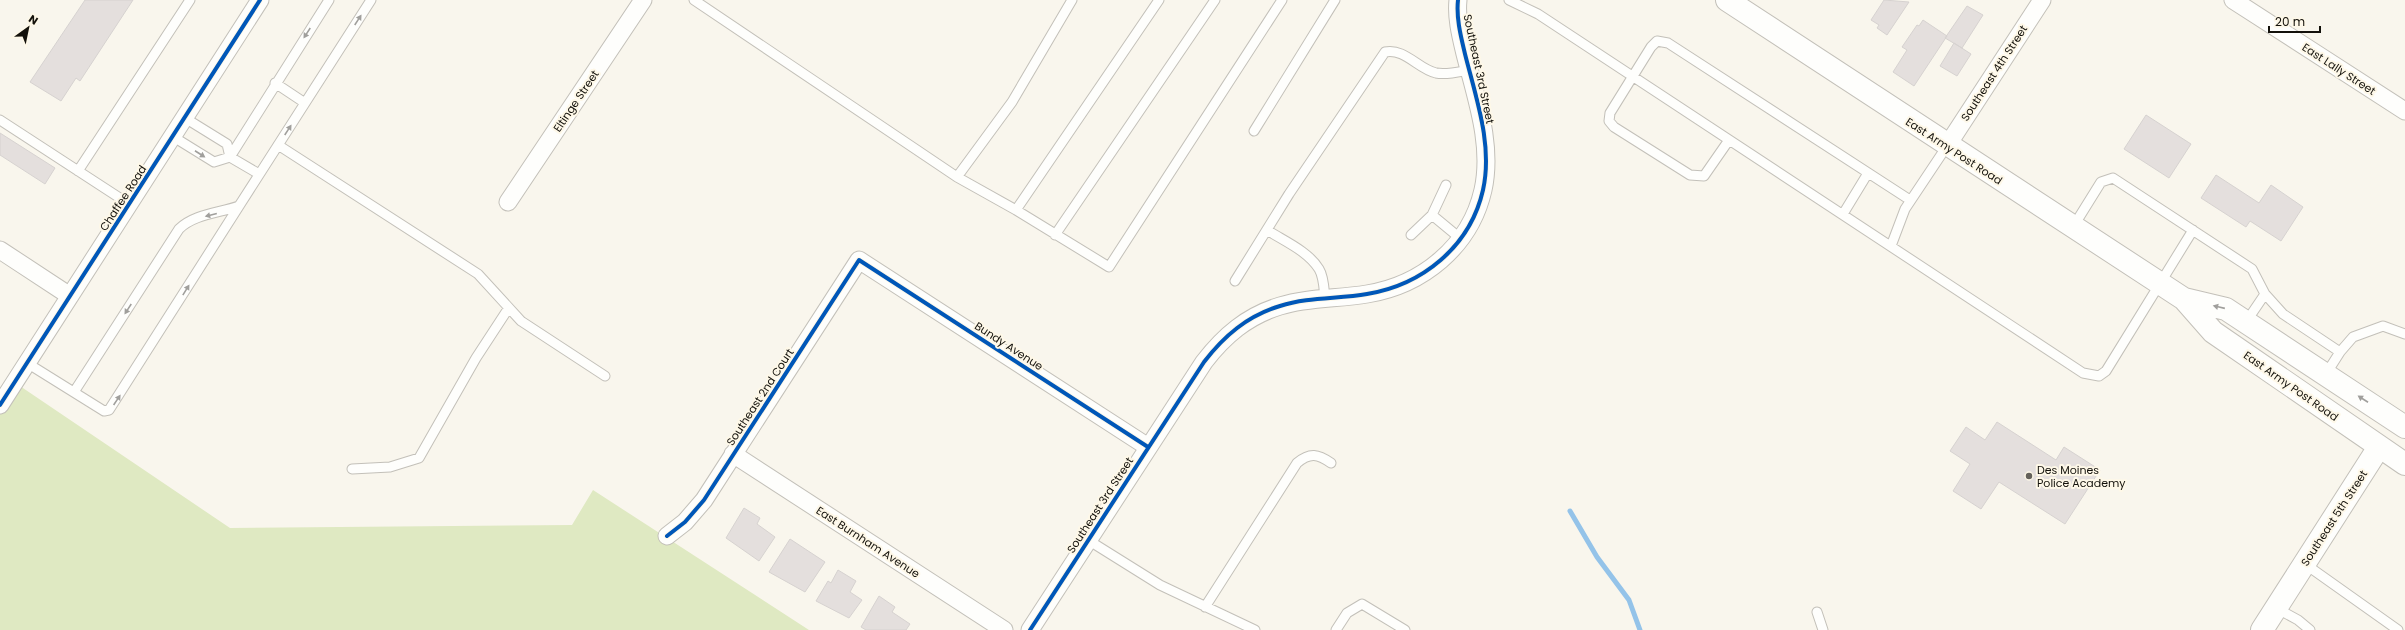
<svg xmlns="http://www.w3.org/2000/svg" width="2405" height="630" font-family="Poppins,sans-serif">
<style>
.green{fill:#dfe9c2}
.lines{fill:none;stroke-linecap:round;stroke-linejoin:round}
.stream{stroke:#94c3e9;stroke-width:5}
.building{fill:#e4dfdd;stroke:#d6d2d0}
.service-casing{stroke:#c3c0b9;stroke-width:11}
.minor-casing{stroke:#c3c0b9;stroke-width:19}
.tertiary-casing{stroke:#c3c0b9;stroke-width:24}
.secondary-casing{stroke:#c3c0b9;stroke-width:24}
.service{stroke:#fefefc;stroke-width:9}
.minor{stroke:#fefefc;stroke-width:17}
.tertiary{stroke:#fefefc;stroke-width:22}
.secondary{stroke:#fefefc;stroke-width:22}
.cycleway-casing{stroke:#fef8e8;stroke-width:6}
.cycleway{stroke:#0057b8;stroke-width:4}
.oneway{fill:#a09f9c}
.poi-dot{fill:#64615a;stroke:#fef8e8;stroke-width:1.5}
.labels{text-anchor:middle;stroke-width:4;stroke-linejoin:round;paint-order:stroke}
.street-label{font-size:11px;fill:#13110b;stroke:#fef8e8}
.poi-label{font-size:11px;fill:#13110b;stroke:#fef8e8;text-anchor:start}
</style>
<rect width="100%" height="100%" fill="#f9f6ed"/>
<path class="green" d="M 14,382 L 230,528 L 572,525 L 593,490 L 809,630 L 0,630 L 0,405 Z"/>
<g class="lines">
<path class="stream" d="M 1570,511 L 1597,557 L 1629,600 L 1640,630"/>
</g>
<path class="building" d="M 85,0 L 133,0 L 80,81 L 76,78 L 61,101 L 30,82 Z
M 1884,0 L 1909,2 L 1887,35 L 1877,28 L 1879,25 L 1871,20 Z
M 1967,6 L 1983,15 L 1962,48 L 1945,38 Z
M 1923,20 L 1947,36 L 1914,86 L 1893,72 L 1907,50 L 1902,47 L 1917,25 L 1919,26 Z
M 1954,43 L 1971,54 L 1957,76 L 1940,66 Z
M 2146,115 L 2191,144 L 2169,178 L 2124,149 Z
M 0,133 L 55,168 L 45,184 L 0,155 Z
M 2216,175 L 2259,203 L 2271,185 L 2303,207 L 2281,241 L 2250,221 L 2246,227 L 2201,198 Z
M 1997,422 L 2056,460 L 2064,447 L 2100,470 L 2065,524 L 1999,482 L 1981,509 L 1953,491 L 1970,464 L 1950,451 L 1966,427 L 1985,440 Z
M 744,508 L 760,518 L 757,524 L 775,537 L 759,561 L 726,538 Z
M 790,539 L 825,562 L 805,592 L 769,572 Z
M 838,570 L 856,581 L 850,592 L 862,600 L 849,618 L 816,601 L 828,581 L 831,583 Z
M 879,596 L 895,607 L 892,612 L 910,624 L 906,630 L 866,630 L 861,627 Z"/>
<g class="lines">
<g class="service-casing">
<path id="service" d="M 694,0 L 957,177 L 1016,210 L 1159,0
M 1509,0 L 1538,14 L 2083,373 L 2099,376 L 2106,371 L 2193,230
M 275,83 L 305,103
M 185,118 L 227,144 L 230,157 L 259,174
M 0,120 L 129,204
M 1254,131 L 1335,0
M 172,136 L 214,162 L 230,157 L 329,0
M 1729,140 L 1704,176 L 1690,175 L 1614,127 L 1609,121 L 1610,113 L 1651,47 L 1657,41 L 1668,43 L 1910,200
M 278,145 L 478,274 L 521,321 L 605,376
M 78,171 L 190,0
M 957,177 L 1012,102 L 1072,0
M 1446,185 L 1432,215 L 1461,239
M 239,206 L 371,0
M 1016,210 L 1109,267 L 1282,0
M 1843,214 L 1868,173
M 2073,227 L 2101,182 L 2113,178 L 2252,269 L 2265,294 L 2283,314 L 2340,352 L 2353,337 L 2383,326 L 2405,334
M 1267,230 C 1284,241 1308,251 1319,269 C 1324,277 1324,289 1325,299
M 1055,235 L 1215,0
M 1411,235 L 1432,215
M 1891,246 L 1905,209 L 1947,146
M 1235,281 L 1289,194 L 1385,52 C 1405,48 1418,69 1436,73 C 1447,75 1458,72 1469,70
M 2246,322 L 2265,294
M 27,363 L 104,411 L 109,410 L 239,206 C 220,213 194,214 179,229 L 74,392
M 2326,374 L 2340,352
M 352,469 L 390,467 L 419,458 L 476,358 L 508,309
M 1088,540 L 1160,585 L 1255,630
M 2305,564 L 2398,630
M 1205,607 L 1297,463 C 1310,452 1318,454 1331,463
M 2276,608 L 2298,620 L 2310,630
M 1817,612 L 1823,630
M 1336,630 L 1347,613 L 1362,604 L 1405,630"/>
</g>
<g class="minor-casing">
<path id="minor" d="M 2233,0 L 2405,111
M 1947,146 L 2042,0
M 508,202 L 643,0
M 0,250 L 70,296
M 0,405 L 260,0
M 733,454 L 1004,630
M 667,536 L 685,522 L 704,500 L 859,260 L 1148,447
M 1030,630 L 1204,362 C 1224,336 1247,316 1280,306 C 1308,297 1338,299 1367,294 C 1422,285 1470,247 1483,190 C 1493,145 1476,98 1465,54 C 1461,37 1456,18 1458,0"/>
</g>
<g class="tertiary-casing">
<path id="tertiary" d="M 2262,630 L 2379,447"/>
</g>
<g class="secondary-casing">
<path id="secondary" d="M 1727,0 L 2184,299 L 2213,332 L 2405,464
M 2184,299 L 2226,309 L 2405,427"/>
</g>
<use href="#service" class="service"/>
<use href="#minor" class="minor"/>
<use href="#tertiary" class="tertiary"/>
<use href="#secondary" class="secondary"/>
<g class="cycleway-casing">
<path id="cycleway" d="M 0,405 L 260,0
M 667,536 L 685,522 L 704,500 L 859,260 L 1148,447
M 1030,630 L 1204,362 C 1224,336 1247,316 1280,306 C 1308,297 1338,299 1367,294 C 1422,285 1470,247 1483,190 C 1493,145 1476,98 1465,54 C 1461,37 1456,18 1458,0"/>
</g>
<use href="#cycleway" class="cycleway"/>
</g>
<defs><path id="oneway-solid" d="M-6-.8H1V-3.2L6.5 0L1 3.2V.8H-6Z"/></defs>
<g class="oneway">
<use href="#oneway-solid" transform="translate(358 20) rotate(-57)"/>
<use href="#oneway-solid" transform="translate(307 33) rotate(123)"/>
<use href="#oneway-solid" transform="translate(288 130) rotate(-57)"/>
<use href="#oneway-solid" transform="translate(200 154) rotate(33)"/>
<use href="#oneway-solid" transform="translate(211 215) rotate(166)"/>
<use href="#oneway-solid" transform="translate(186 290) rotate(-58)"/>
<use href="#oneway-solid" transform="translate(2219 307) rotate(-167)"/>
<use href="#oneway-solid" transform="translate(128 309) rotate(123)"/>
<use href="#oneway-solid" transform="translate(2363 399) rotate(-147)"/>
<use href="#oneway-solid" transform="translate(117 400) rotate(-56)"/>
</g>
<circle class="poi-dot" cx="2029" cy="476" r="4"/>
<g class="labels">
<g class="street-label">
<text transform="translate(1479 69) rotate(78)" y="4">Southeast 3rd Street</text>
<text transform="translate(2339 69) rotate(33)" y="4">East Lally Street</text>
<text transform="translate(1994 73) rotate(-57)" y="4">Southeast 4th Street</text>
<text transform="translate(576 101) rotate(-56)" y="4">Eltinge Street</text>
<text transform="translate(1954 151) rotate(33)" y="4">East Army Post Road</text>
<text transform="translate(123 198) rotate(-57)" y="4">Chaffee Road</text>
<text transform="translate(1009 346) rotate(33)" y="4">Bundy Avenue</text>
<text transform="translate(2291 386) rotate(35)" y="4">East Army Post Road</text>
<text transform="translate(760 397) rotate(-57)" y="4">Southeast 2nd Court</text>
<text transform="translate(1100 505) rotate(-57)" y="4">Southeast 3rd Street</text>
<text transform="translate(2334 518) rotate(-57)" y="4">Southeast 5th Street</text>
<text transform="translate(868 542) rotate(33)" y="4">East Burnham Avenue</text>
</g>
<g class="poi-label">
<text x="2037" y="474">Des Moines<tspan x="2037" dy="13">Police Academy</tspan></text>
</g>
</g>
<g transform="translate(28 28) rotate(33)" stroke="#fef8e8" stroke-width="3" paint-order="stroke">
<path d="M0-3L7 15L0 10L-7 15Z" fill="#13110b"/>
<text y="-6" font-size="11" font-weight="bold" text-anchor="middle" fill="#13110b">N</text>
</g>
<path d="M2269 26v6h51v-6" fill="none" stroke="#13110b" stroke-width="2"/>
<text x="2275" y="26" font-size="12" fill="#13110b" stroke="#fef8e8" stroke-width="3" paint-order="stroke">20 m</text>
</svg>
